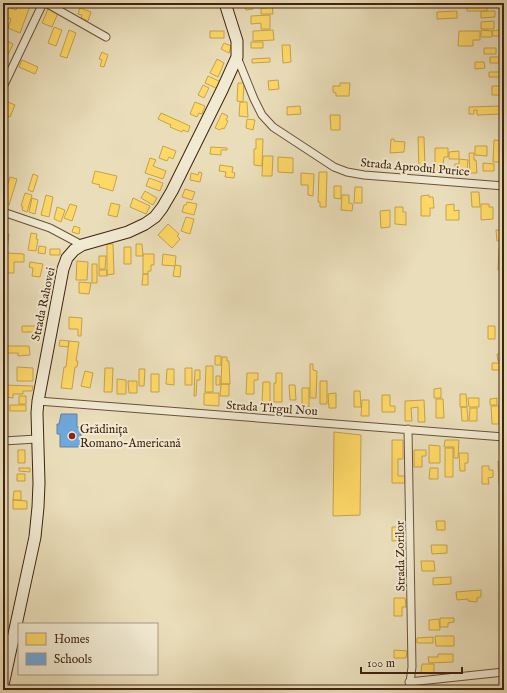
<svg xmlns="http://www.w3.org/2000/svg" width="507" height="693" font-family="'IM FELL English',serif">
<style>
.homes{fill:#ffd966;stroke:#c6a24c}
.schools{fill:#6fa8dc;stroke:#61809e}
.lines{fill:none;stroke-linecap:round;stroke-linejoin:round}
.minor-casing{stroke:#6a5239;stroke-width:9}
.secondary-casing{stroke:#40230e;stroke-width:13}
.minor{stroke:#f1ead2;stroke-width:7}
.secondary{stroke:#f1ead2;stroke-width:11}
.poi-dot{fill:#8f2418;stroke:#f1ead2;stroke-width:1.5}
.labels{text-anchor:middle;stroke-width:4;stroke-linejoin:round;paint-order:stroke}
.street-label{font-size:12px;fill:#40230e;stroke:#f1ead2}
.poi-label{font-size:12px;fill:#40230e;stroke:#f1ead2;text-anchor:start}
</style>
<rect width="100%" height="100%" fill="#eadeba"/>
<filter id="stains"><feTurbulence type="fractalNoise" baseFrequency=".005" numOctaves="4"/><feColorMatrix values="0 0 0 0 .2 0 0 0 0 .09 0 0 0 0 .02 0 0 0 .5 -.17"/></filter>
<radialGradient id="worn" r=".72"><stop offset=".6" stop-color="#630" stop-opacity="0"/><stop offset="1" stop-color="#630" stop-opacity=".3"/></radialGradient>
<path class="homes" d="M 18,3 L 29,3 L 28,6 L 30,6 L 20,33 L 8,28 L 11,19 L 3,16 L 3,5 L 16,10 Z
M 49,3 L 62,3 L 66,5 L 64,10 Z
M 197,3 L 205,3 L 204,6 Z
M 244,3 L 257,3 L 257,5 L 252,6 L 253,9 L 246,10 Z
M 467,3 L 487,3 L 487,11 L 467,11 Z
M 266,4 L 272,4 L 273,14 L 261,14 L 261,8 L 267,8 Z
M 80,8 L 91,12 L 88,21 L 81,18 L 82,15 L 78,14 Z
M 48,9 L 58,13 L 52,27 L 42,23 Z
M 457,11 L 457,18 L 437,19 L 437,12 Z
M 481,11 L 495,11 L 495,17 L 481,18 Z
M 270,15 L 270,29 L 261,29 L 261,23 L 251,24 L 251,16 Z
M 494,21 L 494,29 L 481,29 L 481,22 Z
M 54,27 L 62,30 L 56,46 L 48,43 Z
M 69,30 L 76,33 L 67,58 L 60,56 Z
M 273,30 L 274,40 L 253,41 L 253,31 Z
M 481,30 L 492,31 L 492,37 L 481,37 Z
M 499,30 L 500,36 L 493,36 L 492,31 Z
M 210,31 L 224,31 L 224,38 L 210,38 Z
M 459,31 L 480,31 L 480,40 L 473,40 L 473,46 L 458,46 Z
M 3,39 L 13,44 L 7,57 L 3,55 Z
M 251,42 L 263,42 L 263,48 L 251,48 Z
M 224,43 L 231,46 L 229,53 L 221,49 Z
M 282,45 L 290,45 L 291,62 L 283,63 Z
M 484,48 L 496,48 L 496,54 L 484,54 Z
M 102,52 L 108,55 L 104,67 L 100,66 L 102,60 L 99,59 Z
M 490,57 L 499,57 L 499,63 L 490,63 Z
M 270,58 L 270,62 L 252,63 L 252,59 Z
M 217,59 L 224,63 L 218,77 L 210,73 Z
M 22,60 L 38,67 L 35,74 L 19,67 Z
M 475,62 L 484,62 L 485,68 L 475,69 Z
M 489,72 L 500,72 L 500,77 L 489,77 Z
M 208,76 L 221,82 L 218,89 L 205,83 Z
M 278,80 L 279,89 L 269,90 L 268,81 Z
M 238,83 L 244,83 L 243,102 L 237,101 Z
M 340,83 L 350,83 L 349,96 L 336,96 L 336,93 L 333,92 L 333,86 L 340,86 Z
M 203,85 L 209,88 L 204,98 L 198,95 Z
M 492,86 L 504,86 L 504,95 L 492,95 Z
M 3,100 L 15,105 L 10,117 L 3,114 Z
M 195,102 L 205,106 L 202,114 L 199,113 L 197,117 L 190,114 Z
M 240,102 L 247,102 L 248,117 L 239,116 Z
M 300,106 L 301,114 L 287,115 L 287,107 Z
M 502,106 L 502,114 L 477,115 L 477,110 L 474,110 L 474,114 L 469,114 L 469,107 Z
M 161,113 L 190,126 L 188,132 L 183,130 L 182,132 L 170,127 L 171,125 L 158,119 Z
M 222,113 L 228,116 L 226,120 L 228,121 L 224,129 L 222,128 L 220,130 L 215,128 Z
M 330,115 L 340,115 L 340,130 L 331,130 Z
M 247,119 L 255,120 L 253,130 L 246,128 Z
M 418,137 L 424,137 L 425,168 L 419,169 Z
M 256,139 L 263,139 L 262,166 L 254,165 L 254,149 L 256,149 Z
M 391,139 L 394,139 L 394,141 L 405,142 L 404,152 L 390,153 Z
M 494,140 L 504,141 L 504,145 L 501,145 L 501,162 L 493,162 Z
M 163,146 L 176,151 L 173,159 L 169,157 L 167,161 L 159,158 Z
M 475,146 L 487,146 L 487,156 L 475,155 Z
M 211,147 L 227,148 L 227,150 L 221,150 L 221,155 L 210,154 Z
M 435,148 L 448,148 L 448,157 L 444,157 L 443,165 L 435,164 Z
M 459,151 L 459,159 L 449,159 L 449,152 Z
M 469,153 L 474,153 L 474,160 L 476,160 L 477,173 L 470,173 Z
M 263,156 L 273,156 L 272,176 L 262,176 Z
M 278,157 L 293,158 L 293,173 L 278,172 Z
M 150,158 L 156,160 L 153,166 L 166,171 L 163,179 L 145,173 Z
M 459,159 L 468,160 L 467,171 L 455,171 L 455,164 L 459,164 Z
M 483,163 L 494,164 L 494,171 L 483,171 Z
M 220,165 L 233,167 L 232,172 L 235,173 L 234,178 L 225,177 L 226,172 L 219,171 Z
M 435,165 L 441,165 L 441,173 L 435,173 Z
M 95,171 L 117,176 L 113,191 L 99,187 L 100,185 L 92,183 Z
M 199,172 L 202,173 L 200,182 L 190,180 L 191,173 L 198,175 Z
M 319,172 L 327,172 L 326,207 L 320,207 L 320,202 L 318,202 Z
M 3,173 L 8,175 L 5,185 L 3,185 Z
M 301,173 L 314,174 L 313,196 L 308,195 L 308,185 L 301,185 Z
M 33,174 L 38,176 L 33,192 L 28,190 Z
M 10,177 L 17,179 L 9,205 L 3,203 L 3,200 Z
M 149,178 L 163,183 L 160,191 L 146,186 Z
M 334,186 L 341,186 L 341,199 L 334,198 Z
M 355,187 L 362,187 L 362,203 L 354,203 Z
M 185,189 L 195,192 L 192,200 L 182,197 Z
M 145,191 L 157,198 L 153,205 L 141,198 Z
M 471,192 L 479,192 L 480,207 L 472,207 Z
M 25,193 L 32,195 L 27,212 L 22,210 L 23,207 L 21,206 Z
M 46,195 L 53,197 L 49,217 L 41,215 Z
M 342,195 L 349,195 L 349,203 L 353,204 L 352,211 L 341,210 Z
M 429,195 L 429,197 L 433,197 L 434,208 L 430,208 L 430,216 L 421,216 L 421,196 Z
M 32,198 L 38,200 L 35,214 L 29,212 Z
M 133,198 L 150,206 L 146,214 L 130,207 Z
M 187,202 L 197,204 L 194,215 L 182,212 L 184,205 L 186,205 Z
M 111,203 L 120,205 L 117,217 L 108,215 Z
M 70,204 L 77,206 L 72,221 L 64,218 Z
M 454,204 L 454,211 L 459,210 L 459,220 L 446,220 L 446,205 Z
M 481,204 L 489,204 L 489,207 L 493,207 L 493,219 L 481,220 Z
M 57,207 L 65,210 L 61,222 L 54,219 Z
M 395,207 L 403,207 L 403,212 L 406,212 L 406,225 L 395,224 Z
M 390,210 L 390,227 L 381,228 L 380,211 Z
M 186,217 L 194,219 L 190,234 L 181,231 Z
M 168,224 L 179,234 L 177,236 L 180,239 L 172,248 L 158,235 Z
M 74,226 L 80,228 L 79,234 L 72,232 Z
M 496,230 L 504,230 L 504,241 L 497,241 Z
M 3,233 L 9,234 L 7,250 L 3,249 Z
M 31,233 L 37,234 L 36,239 L 38,239 L 36,251 L 28,250 Z
M 107,244 L 113,244 L 114,274 L 107,275 Z
M 136,244 L 142,244 L 143,256 L 136,256 Z
M 39,246 L 46,247 L 45,254 L 38,253 Z
M 124,247 L 131,247 L 131,264 L 124,264 Z
M 499,248 L 502,249 L 501,254 L 504,254 L 504,270 L 498,270 Z
M 50,249 L 60,249 L 60,255 L 50,255 Z
M 7,253 L 24,254 L 24,262 L 14,262 L 14,273 L 6,273 Z
M 143,254 L 154,254 L 154,265 L 151,265 L 151,271 L 148,271 L 148,274 L 143,274 Z
M 163,254 L 176,256 L 175,266 L 162,265 Z
M 99,256 L 106,256 L 105,269 L 99,269 Z
M 77,261 L 88,262 L 87,280 L 76,280 Z
M 30,262 L 43,264 L 40,277 L 32,276 L 33,268 L 29,267 Z
M 92,264 L 97,264 L 97,283 L 92,283 Z
M 175,265 L 181,266 L 180,277 L 173,276 Z
M 99,270 L 107,270 L 107,276 L 99,276 Z
M 143,274 L 148,274 L 148,285 L 142,285 Z
M 501,277 L 504,277 L 503,299 L 500,299 Z
M 79,282 L 91,283 L 89,294 L 79,293 Z
M 3,300 L 5,300 L 3,320 Z
M 69,317 L 82,318 L 81,336 L 78,336 L 78,329 L 69,329 Z
M 22,326 L 38,326 L 38,332 L 22,332 Z
M 488,326 L 495,326 L 495,339 L 488,339 Z
M 60,340 L 69,341 L 68,347 L 59,346 Z
M 69,341 L 79,342 L 76,361 L 78,361 L 77,367 L 75,367 L 72,389 L 61,388 L 64,367 L 66,367 Z
M 5,346 L 29,346 L 30,355 L 18,356 L 18,353 L 5,353 Z
M 497,354 L 504,354 L 504,361 L 498,361 Z
M 215,356 L 221,356 L 221,365 L 215,365 Z
M 222,357 L 227,357 L 227,361 L 229,361 L 230,384 L 221,384 Z
M 492,363 L 504,363 L 504,370 L 492,370 Z
M 310,364 L 313,364 L 313,370 L 317,371 L 316,398 L 310,398 Z
M 206,366 L 213,366 L 213,392 L 205,392 Z
M 17,367 L 33,368 L 33,381 L 17,381 Z
M 105,368 L 113,368 L 112,392 L 104,392 Z
M 185,368 L 192,368 L 192,385 L 185,385 Z
M 139,369 L 145,369 L 144,386 L 139,386 Z
M 167,369 L 174,369 L 174,385 L 166,384 Z
M 195,370 L 200,370 L 200,380 L 197,380 L 196,396 L 194,396 Z
M 85,371 L 93,373 L 90,388 L 81,386 Z
M 247,373 L 258,373 L 258,380 L 254,380 L 254,394 L 246,394 Z
M 276,373 L 282,373 L 282,402 L 274,402 L 274,383 L 276,383 Z
M 151,374 L 159,374 L 159,392 L 151,392 Z
M 216,376 L 220,376 L 220,385 L 216,385 Z
M 117,379 L 126,380 L 126,394 L 117,394 Z
M 128,381 L 137,381 L 137,393 L 129,393 Z
M 320,381 L 327,381 L 327,404 L 320,404 Z
M 263,382 L 270,382 L 270,403 L 262,403 Z
M 221,384 L 229,384 L 229,396 L 220,396 Z
M 3,385 L 33,386 L 32,391 L 23,391 L 23,394 L 13,394 L 13,398 L 6,397 L 6,390 L 3,389 Z
M 289,385 L 295,385 L 296,400 L 290,400 Z
M 302,388 L 309,388 L 309,407 L 302,407 Z
M 441,388 L 441,398 L 434,398 L 434,389 Z
M 354,391 L 360,391 L 361,407 L 354,407 Z
M 204,393 L 219,393 L 219,406 L 204,405 Z
M 336,393 L 336,408 L 329,408 L 328,394 Z
M 460,394 L 466,394 L 467,407 L 460,407 Z
M 382,395 L 390,395 L 390,406 L 395,406 L 395,412 L 382,412 Z
M 19,396 L 26,396 L 26,404 L 19,404 Z
M 468,398 L 479,398 L 479,407 L 469,407 Z
M 497,398 L 497,405 L 490,405 L 490,399 Z
M 436,399 L 443,399 L 444,418 L 436,418 Z
M 362,400 L 369,400 L 369,416 L 361,416 Z
M 424,400 L 425,422 L 418,422 L 418,407 L 411,408 L 412,421 L 405,421 L 405,401 Z
M 10,405 L 26,405 L 26,411 L 10,411 Z
M 491,406 L 499,406 L 499,424 L 492,424 Z
M 461,407 L 467,407 L 468,421 L 462,421 Z
M 470,408 L 477,408 L 477,421 L 469,421 Z
M 334,432 L 361,435 L 360,515 L 333,516 Z
M 392,440 L 403,440 L 403,459 L 398,459 L 398,476 L 405,476 L 405,483 L 392,483 Z
M 445,440 L 459,440 L 458,458 L 454,458 L 454,447 L 444,447 Z
M 429,445 L 440,446 L 440,463 L 429,463 Z
M 445,448 L 453,448 L 453,477 L 445,477 Z
M 18,450 L 25,450 L 25,463 L 18,463 Z
M 414,450 L 426,450 L 426,456 L 422,456 L 422,467 L 414,467 Z
M 459,453 L 468,453 L 468,463 L 465,463 L 465,471 L 460,471 Z
M 498,461 L 504,461 L 504,484 L 499,484 Z
M 482,466 L 489,466 L 489,470 L 493,470 L 493,477 L 488,478 L 489,484 L 482,484 Z
M 19,468 L 30,468 L 30,472 L 19,471 Z
M 430,468 L 438,468 L 438,479 L 429,479 Z
M 17,474 L 25,474 L 25,481 L 17,481 Z
M 14,491 L 21,491 L 21,500 L 13,500 Z
M 13,500 L 27,501 L 27,509 L 13,509 Z
M 436,521 L 445,521 L 445,530 L 437,530 Z
M 392,527 L 405,527 L 405,540 L 392,541 Z
M 431,545 L 447,545 L 447,553 L 432,554 Z
M 421,561 L 434,561 L 435,571 L 422,571 Z
M 451,577 L 451,584 L 433,585 L 433,578 Z
M 481,590 L 481,597 L 477,598 L 477,602 L 468,601 L 468,599 L 457,600 L 456,592 Z
M 394,598 L 405,598 L 406,607 L 402,607 L 402,616 L 394,616 Z
M 440,618 L 454,618 L 454,622 L 448,623 L 448,627 L 440,627 Z
M 439,619 L 440,630 L 429,630 L 429,620 Z
M 435,636 L 454,636 L 454,646 L 436,646 Z
M 433,637 L 433,643 L 417,643 L 417,638 Z
M 394,650 L 407,651 L 406,658 L 394,658 Z
M 438,654 L 453,654 L 453,662 L 429,663 L 428,657 L 438,657 Z
M 422,664 L 434,664 L 434,674 L 421,673 Z"/>
<path class="schools" d="M 61,414 L 77,414 L 77,427 L 81,427 L 81,437 L 86,437 L 86,447 L 60,447 L 60,434 L 57,434 L 57,424 L 59,424 Z"/>
<g class="lines">
<g class="minor-casing">
<path id="minor" d="M 46,3 L 106,37
M 237,57 L 254,99 L 262,115 L 273,127 L 334,167 L 347,172 L 364,175 L 504,186
M 3,87 L 43,3
M 3,212 L 50,228 L 82,245
M 38,401 L 504,437
M 408,429 L 412,667 L 409,690
M 3,441 L 37,439
M 409,682 L 504,672"/>
</g>
<g class="secondary-casing">
<path id="secondary" d="M 3,685 L 35,537 L 38,507 L 39,483 L 37,413 L 38,401 L 63,269 L 67,258 L 74,250 L 82,245 L 128,232 L 145,224 L 155,217 L 162,208 L 172,191 L 222,90 L 237,57 L 237,41 L 225,3"/>
</g>
<use href="#minor" class="minor"/>
<use href="#secondary" class="secondary"/>
</g>
<circle class="poi-dot" cx="72" cy="436" r="4"/>
<g class="labels">
<g class="street-label">
<text transform="translate(415 167) rotate(5)" y="4">Strada Aprodul Purice</text>
<text transform="translate(43 304) rotate(-78)" y="4">Strada Rahovei</text>
<text transform="translate(272 408) rotate(4)" y="4">Strada Tîrgul Nou</text>
<text transform="translate(400 556) rotate(-91)" y="4">Strada Zorilor</text>
</g>
<g class="poi-label">
<text x="80" y="433">Grădinița<tspan x="80" dy="14">Romano-Americană</tspan></text>
</g>
</g>
<rect width="507" height="693" fill="none" stroke="#eadeba" stroke-width="16"/>
<rect x="4" y="4" width="499" height="685" fill="none" stroke="#40230e" stroke-width="2"/>
<rect x="8" y="8" width="491" height="677" fill="none" stroke="#40230e"/>
<rect x="18" y="623" width="140" height="52" fill="#f1ead2" stroke="#aa9a84"/>
<rect x="26" y="633" width="20" height="12" fill="#ffd966" stroke="#aa9a84"/>
<text x="54" y="643" font-size="12" fill="#40230e">Homes</text>
<rect x="26" y="653" width="20" height="12" fill="#6fa8dc" stroke="#aa9a84"/>
<text x="54" y="663" font-size="12" fill="#40230e">Schools</text>
<path d="M361 667v6h101v-6" fill="none" stroke="#40230e" stroke-width="2"/>
<text x="367" y="667" font-size="12" fill="#40230e" stroke="#f1ead2" stroke-width="3" paint-order="stroke">100 m</text>
<rect width="100%" height="100%" filter="url(#stains)"/>
<rect width="100%" height="100%" fill="url(#worn)"/>
</svg>
